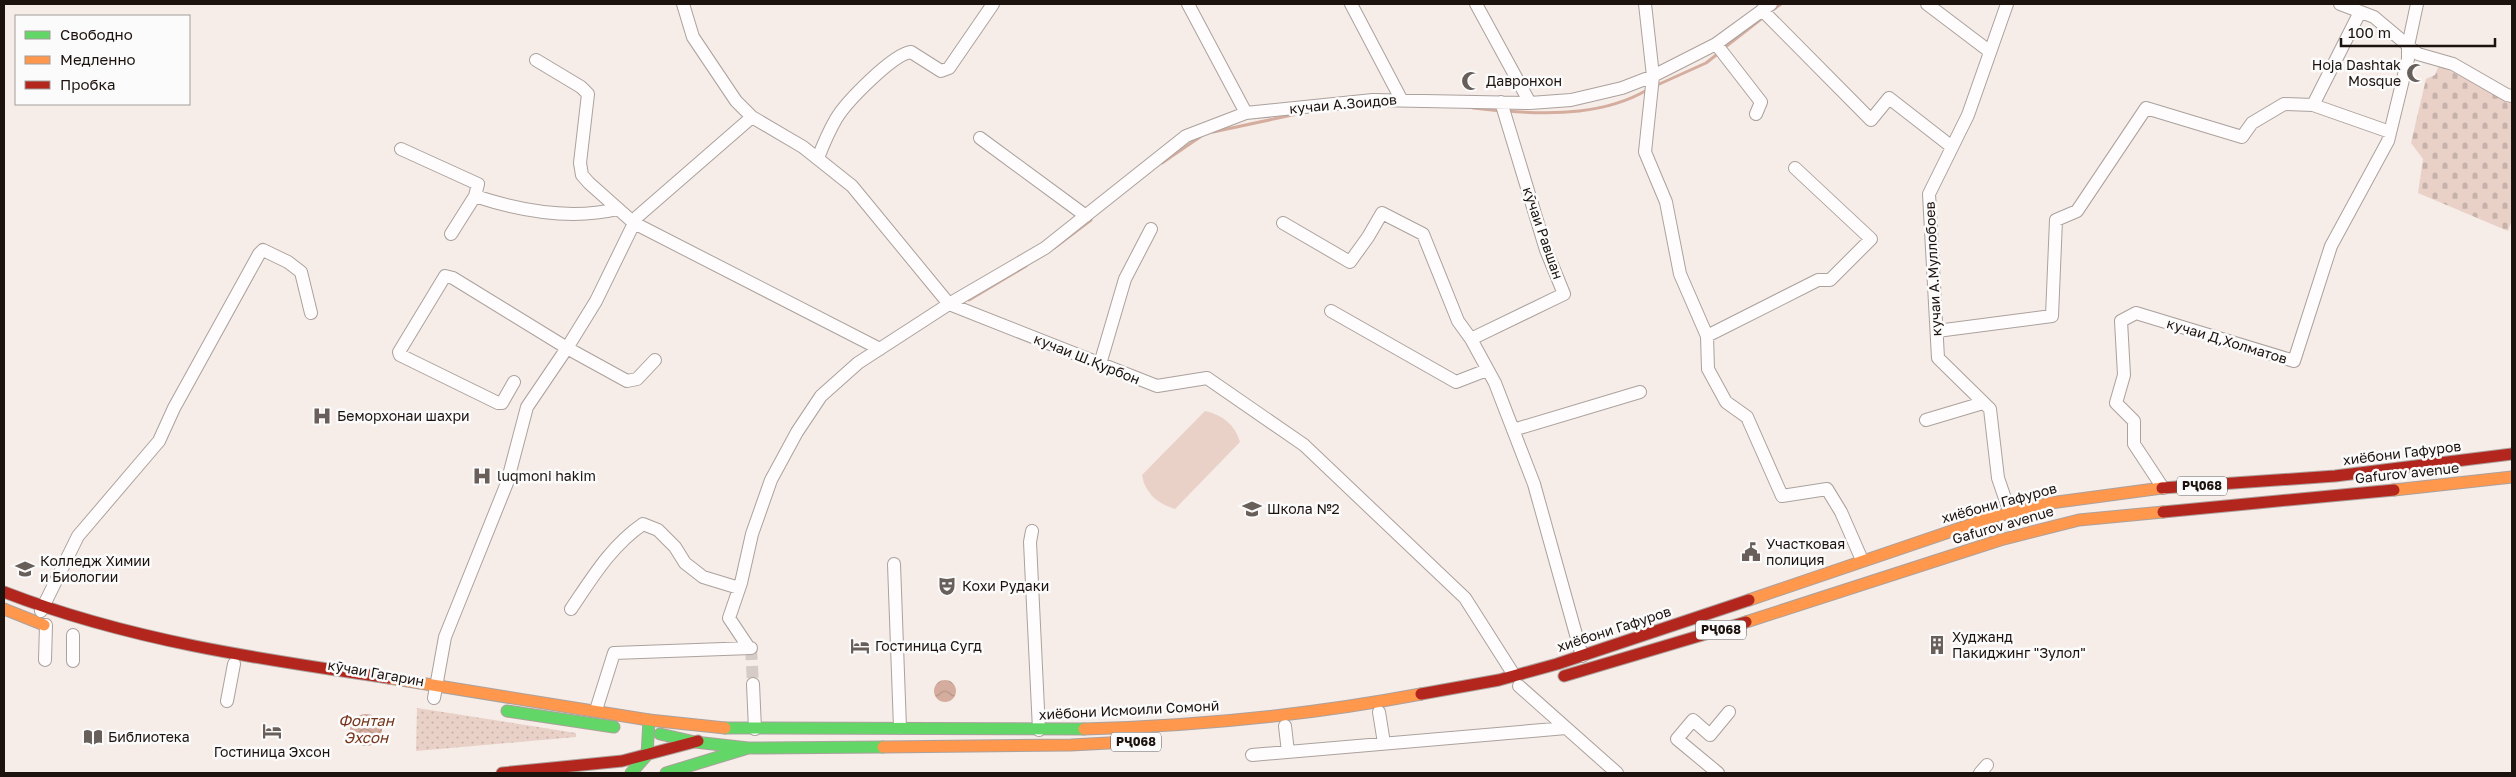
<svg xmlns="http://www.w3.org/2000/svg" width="2516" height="777" font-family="'Golos Text',sans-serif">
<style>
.grass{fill:url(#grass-dots)}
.cemetery{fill:url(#cemetery-stones)}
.pitch{fill:#e9d1c8}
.water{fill:url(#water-waves)}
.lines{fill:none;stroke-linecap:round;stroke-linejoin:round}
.stream{stroke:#d5ad9e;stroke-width:3}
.street-tunnel{stroke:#d5cbc7;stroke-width:12;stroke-dasharray:12 6;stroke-linecap:butt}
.street-casing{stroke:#aba19d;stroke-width:14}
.fast-casing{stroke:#aba19d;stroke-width:13}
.slow-casing{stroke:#aba19d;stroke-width:13}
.jam-casing{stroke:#aba19d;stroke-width:13}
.street{stroke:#fefcfc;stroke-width:12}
.fast{stroke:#63d668;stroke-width:11}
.slow{stroke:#ff974d;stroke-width:11}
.jam{stroke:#b3261e;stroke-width:11}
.labels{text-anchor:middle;stroke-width:5;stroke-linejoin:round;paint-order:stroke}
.shield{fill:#fbfbfb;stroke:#5f5855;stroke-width:1}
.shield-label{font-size:12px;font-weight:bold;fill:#1c120e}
.poi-label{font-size:14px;fill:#1c120e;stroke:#fbfbfb;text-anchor:start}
.street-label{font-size:14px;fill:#1c120e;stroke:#fbfbfb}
.water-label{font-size:15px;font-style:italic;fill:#77351b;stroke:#fbfbfb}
</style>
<defs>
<pattern id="grass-dots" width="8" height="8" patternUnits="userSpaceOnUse" patternTransform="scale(1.25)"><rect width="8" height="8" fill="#e9d1c8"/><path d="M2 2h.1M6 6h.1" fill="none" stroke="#c7b2ab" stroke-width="1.8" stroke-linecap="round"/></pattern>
<pattern id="cemetery-stones" width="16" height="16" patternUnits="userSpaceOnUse" patternTransform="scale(1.25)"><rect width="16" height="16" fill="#e9d1c8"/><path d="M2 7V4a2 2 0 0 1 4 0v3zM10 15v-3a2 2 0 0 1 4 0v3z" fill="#c7b2ab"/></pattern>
<pattern id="water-waves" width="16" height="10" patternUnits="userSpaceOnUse" patternTransform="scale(1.25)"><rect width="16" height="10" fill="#d5ad9e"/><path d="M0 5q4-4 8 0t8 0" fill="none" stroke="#b69487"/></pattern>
</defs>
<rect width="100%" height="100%" fill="#f6ece8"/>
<path class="grass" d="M 417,708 L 576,733 L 576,737 L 416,751 Z"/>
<path class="cemetery" d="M 2439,65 L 2512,103 L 2512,219 L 2508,231 L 2418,193 L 2423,159 L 2411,143 L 2426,79 L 2435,75 Z"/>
<path class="pitch" d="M 1205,411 C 1223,415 1235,425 1240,442 L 1175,509 C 1158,504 1145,493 1142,475 Z"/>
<path class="water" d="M934 691a11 11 0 1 1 22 0a11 11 0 1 1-22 0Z
M350 730a16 16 0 1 1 32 0a16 16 0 1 1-32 0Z"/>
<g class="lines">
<path class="stream" d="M 1774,9 L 1781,4
M 1724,48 L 1765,16
M 1655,86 L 1706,63 L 1720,52
M 1473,108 L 1501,111
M 1507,111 C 1554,115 1606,114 1647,90
M 1213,132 L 1297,114
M 1162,163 L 1200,137
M 1054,248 L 1091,220
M 969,300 L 1026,266"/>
<path class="street-tunnel" d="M 751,648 L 753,684"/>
<g class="street-casing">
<path id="street" d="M 683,4 L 693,37 L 736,101 L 752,117 L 803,147 L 852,186 L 949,304 L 1157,386 L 1207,378 L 1304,445 L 1465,598 L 1514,675
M 1188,4 L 1246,113
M 1351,4 L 1401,99
M 1476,4 L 1530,103
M 1645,4 L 1653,76 L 1645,152 L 1666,202 L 1680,274 L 1707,336 L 1708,369 L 1726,402 L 1747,417 L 1782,496 L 1827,489 L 1841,512 L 1862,560
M 1927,4 L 1989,51
M 2007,4 L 1968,115 L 1929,194 L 1938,358 L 1990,409 L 1998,478 L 2010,513
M 2340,4 L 2374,17 L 2418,54 L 2453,64 L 2507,95 L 2512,96
M 1762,10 L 1871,120 L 1889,98 L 1952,147
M 1716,44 L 1761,102 L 1756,114
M 536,60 L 581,87 L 588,94 L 580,163 L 582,175 L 589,183 L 634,223 L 880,349
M 2313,105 L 2390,132
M 980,138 L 1086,216
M 401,149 L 478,184 L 475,196
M 818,158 C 823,145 829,131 836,119 C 846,102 893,54 911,52 L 941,71 L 949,68 L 993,4
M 1283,223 L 1350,262 L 1368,237 L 1382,213 L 1423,234 L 1458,321 L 1471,339 L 1495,383 L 1534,484 L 1582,656
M 451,234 L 475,196 C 520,211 571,220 618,209
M 1331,311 L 1456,382 L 1487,370
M 1937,331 L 2052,316 L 2056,220 L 2077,211 L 2146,108 L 2242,137 L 2252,123 L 2284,104 L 2313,105 L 2360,12
M 1707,336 L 1818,280 L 1830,280 L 1871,239 L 1795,168
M 1471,339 L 1564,294 L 1546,250 L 1501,102
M 1100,364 L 1125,279 L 1151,229
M 514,382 L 502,403 L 498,403 L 400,355 L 399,352 L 445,276 L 453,278 L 567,348 L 627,381 L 637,379 L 655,360
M 1926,420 L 1983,403
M 1513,430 L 1640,392
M 2163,488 L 2134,444 L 2134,421 L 2116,403 L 2124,375 L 2121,321 L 2136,313 L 2294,361 L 2331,246 L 2388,141 L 2408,59 L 2408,46 L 2417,4
M 1032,531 L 1030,542 L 1039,730
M 894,564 L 900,728
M 571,609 C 592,578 611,546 643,524 L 658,530 L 675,547 L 685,563 L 703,577 L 739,588
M 41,611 L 78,536 L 159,441 L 174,408 L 259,254 L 263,250 L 288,262 L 301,272 L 311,313
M 749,648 L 729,618 L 741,583 L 752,534 L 771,480 L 797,432 L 821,396 L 858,363 L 949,304 L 1045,248 L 1186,136 L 1246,113 L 1373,100 L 1530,103 L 1571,100 L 1622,88 L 1653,76 L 1716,44 L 1771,4
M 45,660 L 46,625
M 73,661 L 73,635
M 753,684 L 755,729
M 1519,686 L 1617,773
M 434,698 L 445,637 L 507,483 L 527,407 L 567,348 L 596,301 L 637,217 L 752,117
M 227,701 L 234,664
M 596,710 L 614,653 L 751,648
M 1379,712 L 1384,743
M 1285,726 L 1288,752
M 1252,755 L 1566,728
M 1718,773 L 1677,739 L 1693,720 L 1710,735 L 1729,712
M 1980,773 L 1987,765"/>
</g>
<g class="fast-casing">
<path id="fast" d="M 507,711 L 614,727
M 725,728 L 1084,729
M 660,734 L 695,742 L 748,748 L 883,747
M 631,773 L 647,755 L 649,720
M 666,773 L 748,748"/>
</g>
<g class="slow-casing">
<path id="slow" d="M 2394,490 L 2512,477
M 1749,600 L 1990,518 L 2050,503 L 2162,488
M 4,609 L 44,625
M 1746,622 L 2000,540 L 2079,520 L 2163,512
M 389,678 L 649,720 L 725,728
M 1084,729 C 1197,726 1310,715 1421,694
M 883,747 L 1071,745 L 1127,742"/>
</g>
<g class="jam-casing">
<path id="jam" d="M 2162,488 L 2335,476 L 2512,454
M 2163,512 L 2394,490
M 4,592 C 128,640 258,659 389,678
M 1564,676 L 1746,622
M 1421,694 L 1499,680 L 1557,664 L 1749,600
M 502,773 L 622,761 L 698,741"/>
</g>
<use href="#street" class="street"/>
<use href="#fast" class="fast"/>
<use href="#slow" class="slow"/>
<use href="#jam" class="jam"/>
</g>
<defs>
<g id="mosque-bare" transform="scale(1.5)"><path d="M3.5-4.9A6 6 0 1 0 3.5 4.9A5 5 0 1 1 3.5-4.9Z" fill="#685e5a" stroke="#fbfbfb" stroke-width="2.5" paint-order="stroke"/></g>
<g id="hospital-bare" transform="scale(1.5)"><path d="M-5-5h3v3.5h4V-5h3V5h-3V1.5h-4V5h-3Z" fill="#685e5a" stroke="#fbfbfb" stroke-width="2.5" paint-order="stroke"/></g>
<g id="school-bare" transform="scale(1.5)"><path d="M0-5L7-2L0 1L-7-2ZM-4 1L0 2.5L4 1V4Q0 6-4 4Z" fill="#685e5a" stroke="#fbfbfb" stroke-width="2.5" paint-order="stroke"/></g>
<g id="civic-bare" transform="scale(1.5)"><path d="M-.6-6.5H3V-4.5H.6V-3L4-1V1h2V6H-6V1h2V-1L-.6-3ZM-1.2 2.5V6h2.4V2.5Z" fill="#685e5a" stroke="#fbfbfb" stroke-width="2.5" paint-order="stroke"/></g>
<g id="university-bare" transform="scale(1.5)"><path d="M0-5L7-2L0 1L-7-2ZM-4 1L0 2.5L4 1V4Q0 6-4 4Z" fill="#685e5a" stroke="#fbfbfb" stroke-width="2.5" paint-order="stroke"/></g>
<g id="theatre-bare" transform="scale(1.5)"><path d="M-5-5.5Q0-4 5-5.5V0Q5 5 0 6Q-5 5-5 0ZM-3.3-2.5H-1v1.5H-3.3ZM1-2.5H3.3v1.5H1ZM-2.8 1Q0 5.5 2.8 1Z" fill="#685e5a" stroke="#fbfbfb" stroke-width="2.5" paint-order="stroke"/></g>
<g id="building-bare" transform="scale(1.5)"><path d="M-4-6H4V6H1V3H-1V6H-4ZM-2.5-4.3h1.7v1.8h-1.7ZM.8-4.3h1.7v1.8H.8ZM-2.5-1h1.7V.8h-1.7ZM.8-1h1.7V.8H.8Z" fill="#685e5a" stroke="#fbfbfb" stroke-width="2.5" paint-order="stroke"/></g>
<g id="hotel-bare" transform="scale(1.5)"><path d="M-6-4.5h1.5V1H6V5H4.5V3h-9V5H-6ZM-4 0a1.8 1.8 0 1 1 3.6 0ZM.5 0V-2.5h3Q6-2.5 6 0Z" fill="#685e5a" stroke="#fbfbfb" stroke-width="2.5" paint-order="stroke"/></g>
<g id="library-bare" transform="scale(1.5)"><path d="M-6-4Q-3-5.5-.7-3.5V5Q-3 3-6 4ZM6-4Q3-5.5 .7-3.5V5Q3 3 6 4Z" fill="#685e5a" stroke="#fbfbfb" stroke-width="2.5" paint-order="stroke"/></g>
</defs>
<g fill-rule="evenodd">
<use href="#mosque-bare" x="2416" y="73"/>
<use href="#mosque-bare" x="1471" y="81"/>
<use href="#hospital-bare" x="322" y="416"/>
<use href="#hospital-bare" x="482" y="476"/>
<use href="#school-bare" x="1252" y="509"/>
<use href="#civic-bare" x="1751" y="552"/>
<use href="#university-bare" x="25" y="569"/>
<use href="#theatre-bare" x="947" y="586"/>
<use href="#building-bare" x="1937" y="645"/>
<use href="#hotel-bare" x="860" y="646"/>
<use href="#hotel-bare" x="272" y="731"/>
<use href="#library-bare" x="93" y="737"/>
</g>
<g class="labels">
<g class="shield">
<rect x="2177" y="476.5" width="50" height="19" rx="4"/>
<rect x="1696" y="620.5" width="50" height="19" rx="4"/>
<rect x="1111" y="732.5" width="50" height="19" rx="4"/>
</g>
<g class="shield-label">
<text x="2202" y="490">РҶ068</text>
<text x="1721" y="634">РҶ068</text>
<text x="1136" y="746">РҶ068</text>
</g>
<g class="poi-label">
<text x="2401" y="70" text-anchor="end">Hoja Dashtak<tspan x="2401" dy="16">Mosque</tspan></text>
<text x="1486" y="86">Давронхон</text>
<text x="337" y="421">Беморхонаи шахри</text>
<text x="497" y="481">luqmoni hakim</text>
<text x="1267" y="514">Школа №2</text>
<text x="1766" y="549">Участковая<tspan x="1766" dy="16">полиция</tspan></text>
<text x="40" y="566">Колледж Химии<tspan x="40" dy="16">и Биологии</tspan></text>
<text x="962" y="591">Кохи Рудаки</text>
<text x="1952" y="642">Худжанд<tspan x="1952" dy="16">Пакиджинг "Зулол"</tspan></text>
<text x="875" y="651">Гостиница Сугд</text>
<text x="108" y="742">Библиотека</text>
<text x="272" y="757" text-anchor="middle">Гостиница Эхсон</text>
</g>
<g class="street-label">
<text transform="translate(1343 104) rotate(-5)" y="5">кучаи А.Зоидов</text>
<text transform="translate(1543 233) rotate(71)" y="5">кӯчаи Равшан</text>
<text transform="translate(1933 269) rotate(-93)" y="5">кучаи А.Муллобоев</text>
<text transform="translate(2227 341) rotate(17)" y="5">кучаи Д,Холматов</text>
<text transform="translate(1087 359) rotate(22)" y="5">кучаи Ш.Қурбон</text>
<text transform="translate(2402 453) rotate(-7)" y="5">хиёбони Гафуров</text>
<text transform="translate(2407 473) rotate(-6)" y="5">Gafurov avenue</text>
<text transform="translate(1999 503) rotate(-15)" y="5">хиёбони Гафуров</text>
<text transform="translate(2003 525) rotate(-16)" y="5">Gafurov avenue</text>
<text transform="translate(1614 629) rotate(-18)" y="5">хиёбони Гафуров</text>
<text transform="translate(376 673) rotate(10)" y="5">кӯчаи Гагарин</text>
<text transform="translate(1129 710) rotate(-3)" y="5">хиёбони Исмоили Сомонӣ</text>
</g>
<g class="water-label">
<text x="366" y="726">Фонтан<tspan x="366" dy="17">Эхсон</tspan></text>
</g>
</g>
<rect width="2516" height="777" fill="none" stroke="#1c120e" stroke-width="10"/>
<rect x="15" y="15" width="175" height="90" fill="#fbfbfb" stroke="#a29e9c"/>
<rect x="25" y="31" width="25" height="8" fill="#63d668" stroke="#a29e9c"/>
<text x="60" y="40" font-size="15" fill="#1c120e">Свободно</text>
<rect x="25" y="56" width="25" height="8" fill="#ff974d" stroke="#a29e9c"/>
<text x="60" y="65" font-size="15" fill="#1c120e">Медленно</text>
<rect x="25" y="81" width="25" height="8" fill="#b3261e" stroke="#a29e9c"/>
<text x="60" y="90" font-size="15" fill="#1c120e">Пробка</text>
<path d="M2341 38v8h154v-8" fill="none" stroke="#1c120e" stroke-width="2.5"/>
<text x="2348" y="38" font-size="15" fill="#1c120e" stroke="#fbfbfb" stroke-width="4" paint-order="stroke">100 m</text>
</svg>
